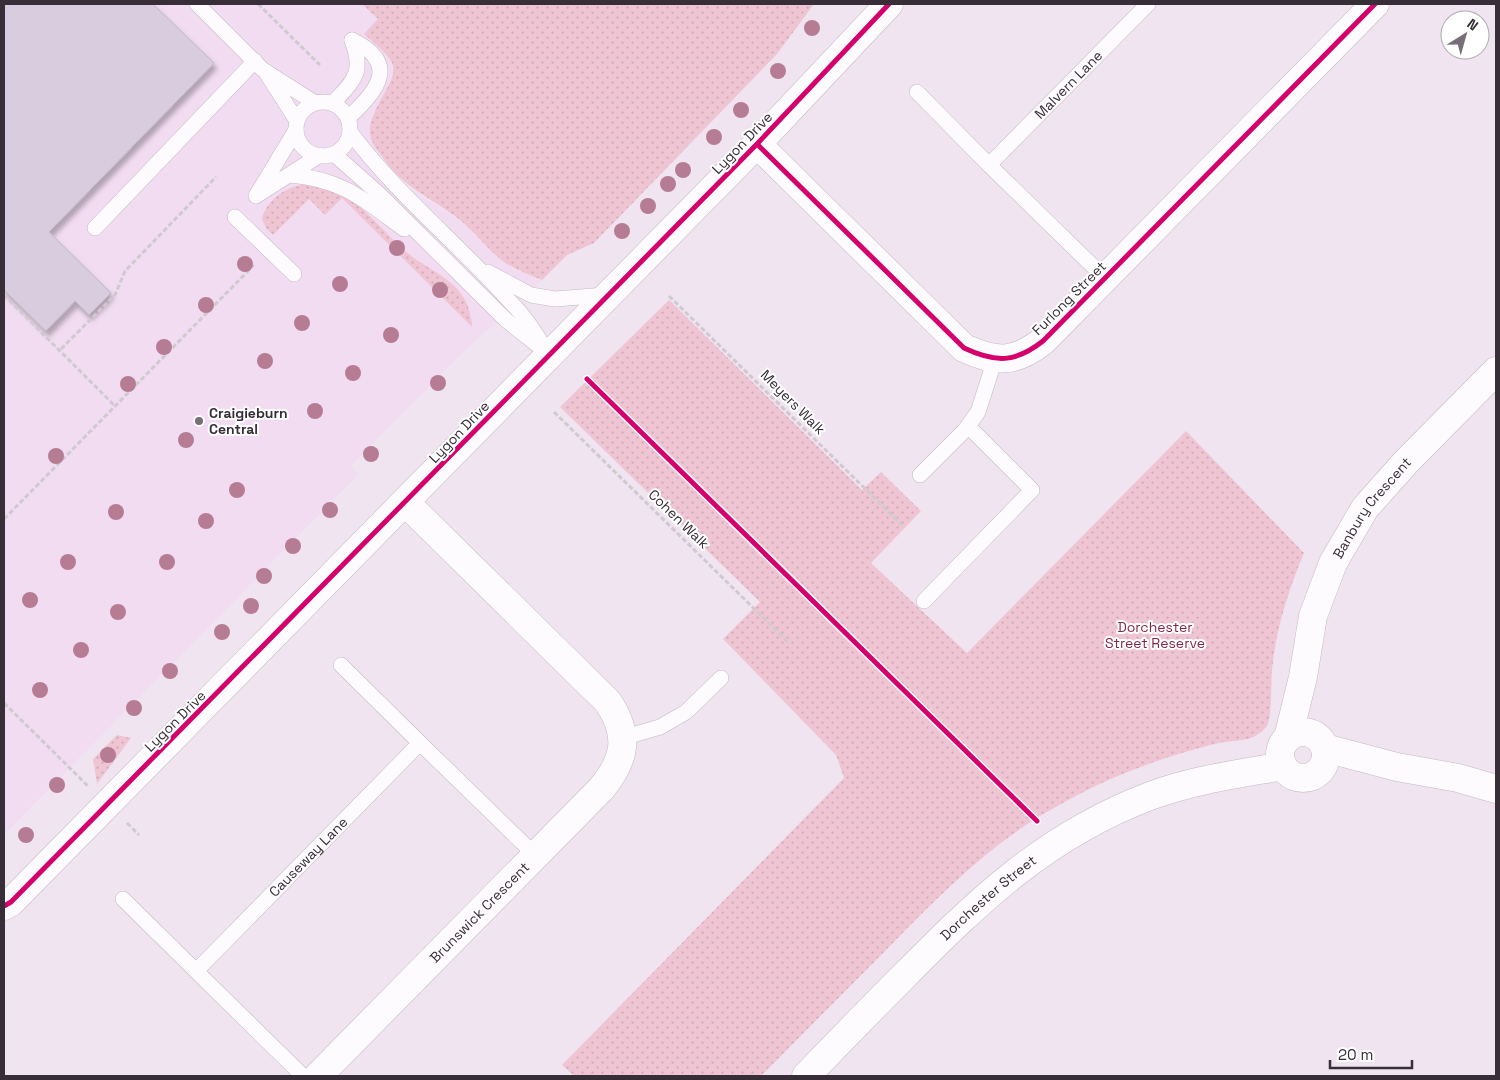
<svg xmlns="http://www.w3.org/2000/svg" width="1500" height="1080" font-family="'Space Grotesk',sans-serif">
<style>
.built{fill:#f2dcf2}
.grass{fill:url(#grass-dots)}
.building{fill:#d8ccde;stroke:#c0b8c2;filter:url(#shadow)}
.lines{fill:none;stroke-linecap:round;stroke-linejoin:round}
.lane-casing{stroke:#c2b9c2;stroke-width:16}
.street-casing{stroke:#c2b9c2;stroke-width:29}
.secondary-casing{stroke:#c2b9c2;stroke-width:29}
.path{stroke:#cfcacf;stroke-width:3;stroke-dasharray:5 2.5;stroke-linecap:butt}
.lane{stroke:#fdfbfd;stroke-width:15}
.street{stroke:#fdfbfd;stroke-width:28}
.secondary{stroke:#fdfbfd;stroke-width:28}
.cycleway-casing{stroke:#fff;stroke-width:8}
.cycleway{stroke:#d6006c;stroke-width:5}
.tree{fill:#b67c94}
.poi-dot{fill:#786e78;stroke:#fff;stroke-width:2}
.labels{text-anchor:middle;stroke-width:4;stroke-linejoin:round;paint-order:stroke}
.street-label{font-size:14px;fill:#372e37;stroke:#fff}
.poi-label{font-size:14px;font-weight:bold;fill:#372e37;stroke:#fff;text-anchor:start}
.park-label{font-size:14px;fill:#852747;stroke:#fff}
</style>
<defs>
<pattern id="grass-dots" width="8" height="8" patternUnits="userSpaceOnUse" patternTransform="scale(1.25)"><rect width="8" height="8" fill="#f0c5d3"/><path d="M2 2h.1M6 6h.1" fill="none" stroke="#ceaab6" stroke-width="1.8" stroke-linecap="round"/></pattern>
<filter id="shadow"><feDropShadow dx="3" dy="5.5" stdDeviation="2.5" flood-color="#0004"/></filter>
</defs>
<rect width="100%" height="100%" fill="#f1e4f1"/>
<path class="built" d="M 4,4 L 362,4 L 378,19 L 384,52 L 392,62 L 393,70 L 391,81 L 372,115 L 371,141 L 384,161 L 396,176 L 412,190 L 461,221 L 503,261 L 516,270 L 542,280 L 456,359 L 351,466 L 359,474 L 4,835 Z"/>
<path class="grass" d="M 362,4 L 814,4 L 777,54 L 594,243 L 567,255 L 542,280 C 529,275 516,270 504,262 C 488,250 476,233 460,220 C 432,198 400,186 381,155 C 377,150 373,145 371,139 C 363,110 403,81 391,61 C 385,51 373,42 364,34 L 378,19 Z
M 307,184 C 360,191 373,225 410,255 C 425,267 447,276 459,291 C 468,302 471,314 472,327 L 342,198 L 325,215 L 309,199 L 273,235 L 266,228 L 262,219 C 266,199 289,185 307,184 Z
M 669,300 L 862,490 L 881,472 L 921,511 L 871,563 L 967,653 L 1186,431 L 1304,553 C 1288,591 1276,629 1272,670 C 1271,681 1272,719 1267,726 C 1253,743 1239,739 1219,743 C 1161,757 1105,778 1054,808 C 989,844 938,897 887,949 C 845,991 803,1034 761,1076 L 574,1076 L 562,1065 L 844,778 L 836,755 L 723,639 L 760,602 L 560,407 Z
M 117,735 L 131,738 L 97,784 L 93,759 Z"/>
<path class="building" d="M 4,4 L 153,4 L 214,63 L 49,232 L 111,293 L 89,315 L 75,301 L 46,331 L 4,290 Z"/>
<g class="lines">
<g class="lane-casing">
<g id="lane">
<path d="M 197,4 L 262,69"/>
<path d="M 917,92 L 989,165"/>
<circle cx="323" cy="129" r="27"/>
<path d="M 333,103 C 355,79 364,73 352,40"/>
<path d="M 348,118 C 378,91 400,63 352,40"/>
<path d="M 297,121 L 265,71 L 315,103"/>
<path d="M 350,132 C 399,197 462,247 516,308 C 529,321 539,339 549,355"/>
<path d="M 334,154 L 378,193 L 506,320 L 536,344"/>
<path d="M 291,175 C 344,180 363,199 404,229"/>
<path d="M 259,194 L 320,155"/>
<path d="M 256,196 L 296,130"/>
<path d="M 235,217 L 294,274"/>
<path d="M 95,228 L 255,61"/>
<path d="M 488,272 L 531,295 L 555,299 L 606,295"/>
<path id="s1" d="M 1105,278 L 989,165 L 1148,4"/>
<path d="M 920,475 L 965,430 L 978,412 L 995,359"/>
<path d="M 924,601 L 1032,490 L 968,426"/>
<path d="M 341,665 L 420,743"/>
<path d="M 622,738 L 660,727 L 686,712 L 721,678"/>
<path d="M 123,899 L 196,971"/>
<path id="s2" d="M 303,1076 L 196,971 L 420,743 L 535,855"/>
</g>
</g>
<g class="street-casing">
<g id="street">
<path d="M 757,144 L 964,348 C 996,363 1015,363 1043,341 L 1375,4"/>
<circle cx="1303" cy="755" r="23"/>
<path id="s3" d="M 1288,738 L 1303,677 L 1313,616 L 1333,563 L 1365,508 L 1406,462 L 1496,371"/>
<path d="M 1325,748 L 1397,767 L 1458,778 L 1496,789"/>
<path id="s4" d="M 318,1076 L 601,789 C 626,759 630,735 608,702 L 406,503"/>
<path id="s5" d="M 806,1076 C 838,1043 871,1009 904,976 C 980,899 1047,835 1150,796 C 1193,780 1238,774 1283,766"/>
</g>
</g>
<g class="secondary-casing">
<path id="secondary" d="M 4,906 L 11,902 L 757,144 L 889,4"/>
</g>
<path class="path" d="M 258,4 L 320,65
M 4,295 L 115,406
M 669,296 L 902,525
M 61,349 L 115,295 L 125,271 L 216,177
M 554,412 L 788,642
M 4,519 L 254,265
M 4,703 L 88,786
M 127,823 L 139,835"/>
<use href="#lane" class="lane"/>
<use href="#street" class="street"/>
<use href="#secondary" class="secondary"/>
<g class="cycleway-casing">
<path id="cycleway" d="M 757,144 L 964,348 C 996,363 1015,363 1043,341 L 1375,4
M 587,379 L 1037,821
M 4,906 L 11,902 L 757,144 L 889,4"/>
</g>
<use href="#cycleway" class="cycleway"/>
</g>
<g class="tree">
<circle cx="812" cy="28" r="8"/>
<circle cx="778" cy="71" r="8"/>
<circle cx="741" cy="110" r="8"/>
<circle cx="714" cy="137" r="8"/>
<circle cx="683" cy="170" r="8"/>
<circle cx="668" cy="184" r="8"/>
<circle cx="648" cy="206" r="8"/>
<circle cx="622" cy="231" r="8"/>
<circle cx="397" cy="248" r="8"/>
<circle cx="245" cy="264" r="8"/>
<circle cx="340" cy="284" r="8"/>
<circle cx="440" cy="290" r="8"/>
<circle cx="206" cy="305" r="8"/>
<circle cx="302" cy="323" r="8"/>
<circle cx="391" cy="335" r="8"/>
<circle cx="164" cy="347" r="8"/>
<circle cx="265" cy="361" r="8"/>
<circle cx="353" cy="373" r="8"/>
<circle cx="438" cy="383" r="8"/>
<circle cx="128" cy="384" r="8"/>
<circle cx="315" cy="411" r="8"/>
<circle cx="186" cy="440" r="8"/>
<circle cx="371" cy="454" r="8"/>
<circle cx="56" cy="456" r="8"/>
<circle cx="237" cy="490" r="8"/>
<circle cx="330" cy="510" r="8"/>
<circle cx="116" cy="512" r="8"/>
<circle cx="206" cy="521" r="8"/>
<circle cx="293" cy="546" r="8"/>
<circle cx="68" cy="562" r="8"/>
<circle cx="167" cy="562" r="8"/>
<circle cx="264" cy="576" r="8"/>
<circle cx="30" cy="600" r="8"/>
<circle cx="251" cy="606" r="8"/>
<circle cx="118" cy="612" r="8"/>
<circle cx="222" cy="632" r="8"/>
<circle cx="81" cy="650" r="8"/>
<circle cx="170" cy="671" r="8"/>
<circle cx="40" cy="690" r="8"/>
<circle cx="134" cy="708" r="8"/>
<circle cx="108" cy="755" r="8"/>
<circle cx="57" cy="785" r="8"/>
<circle cx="26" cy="835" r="8"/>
</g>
<circle class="poi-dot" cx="199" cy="421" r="5"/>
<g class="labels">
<g class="street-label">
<text dy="5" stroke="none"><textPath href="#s1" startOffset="275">Malvern Lane</textPath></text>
<text transform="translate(742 143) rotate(-46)" y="5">Lygon Drive</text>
<text transform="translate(1069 298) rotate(-45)" y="5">Furlong Street</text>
<text transform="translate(793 402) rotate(45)" y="5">Meyers Walk</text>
<text transform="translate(459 432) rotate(-46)" y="5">Lygon Drive</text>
<text dy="5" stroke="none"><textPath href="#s3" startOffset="249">Banbury Crescent</textPath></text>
<text transform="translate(679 519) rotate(44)" y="5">Cohen Walk</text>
<text transform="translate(175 721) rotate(-45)" y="5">Lygon Drive</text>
<text dy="5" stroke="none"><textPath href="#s2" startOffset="310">Causeway Lane</textPath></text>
<text dy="5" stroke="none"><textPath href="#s5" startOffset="255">Dorchester Street</textPath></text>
<text dy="5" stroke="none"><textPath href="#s4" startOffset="230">Brunswick Crescent</textPath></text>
</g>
<g class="poi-label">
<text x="209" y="418">Craigieburn<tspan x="209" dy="16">Central</tspan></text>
</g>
<g class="park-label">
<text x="1155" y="632">Dorchester<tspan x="1155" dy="16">Street Reserve</tspan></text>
</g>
</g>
<rect width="1500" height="1080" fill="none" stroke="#372e37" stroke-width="10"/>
<g transform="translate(1465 35) rotate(37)"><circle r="24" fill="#ffffff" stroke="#afabaf"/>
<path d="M0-4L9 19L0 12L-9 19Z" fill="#786e78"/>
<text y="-8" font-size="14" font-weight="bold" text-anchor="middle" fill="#372e37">N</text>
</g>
<path d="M1330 1060v8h82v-8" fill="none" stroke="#372e37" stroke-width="2.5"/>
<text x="1338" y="1060" font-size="15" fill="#372e37" stroke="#ffffff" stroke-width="4" paint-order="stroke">20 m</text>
</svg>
